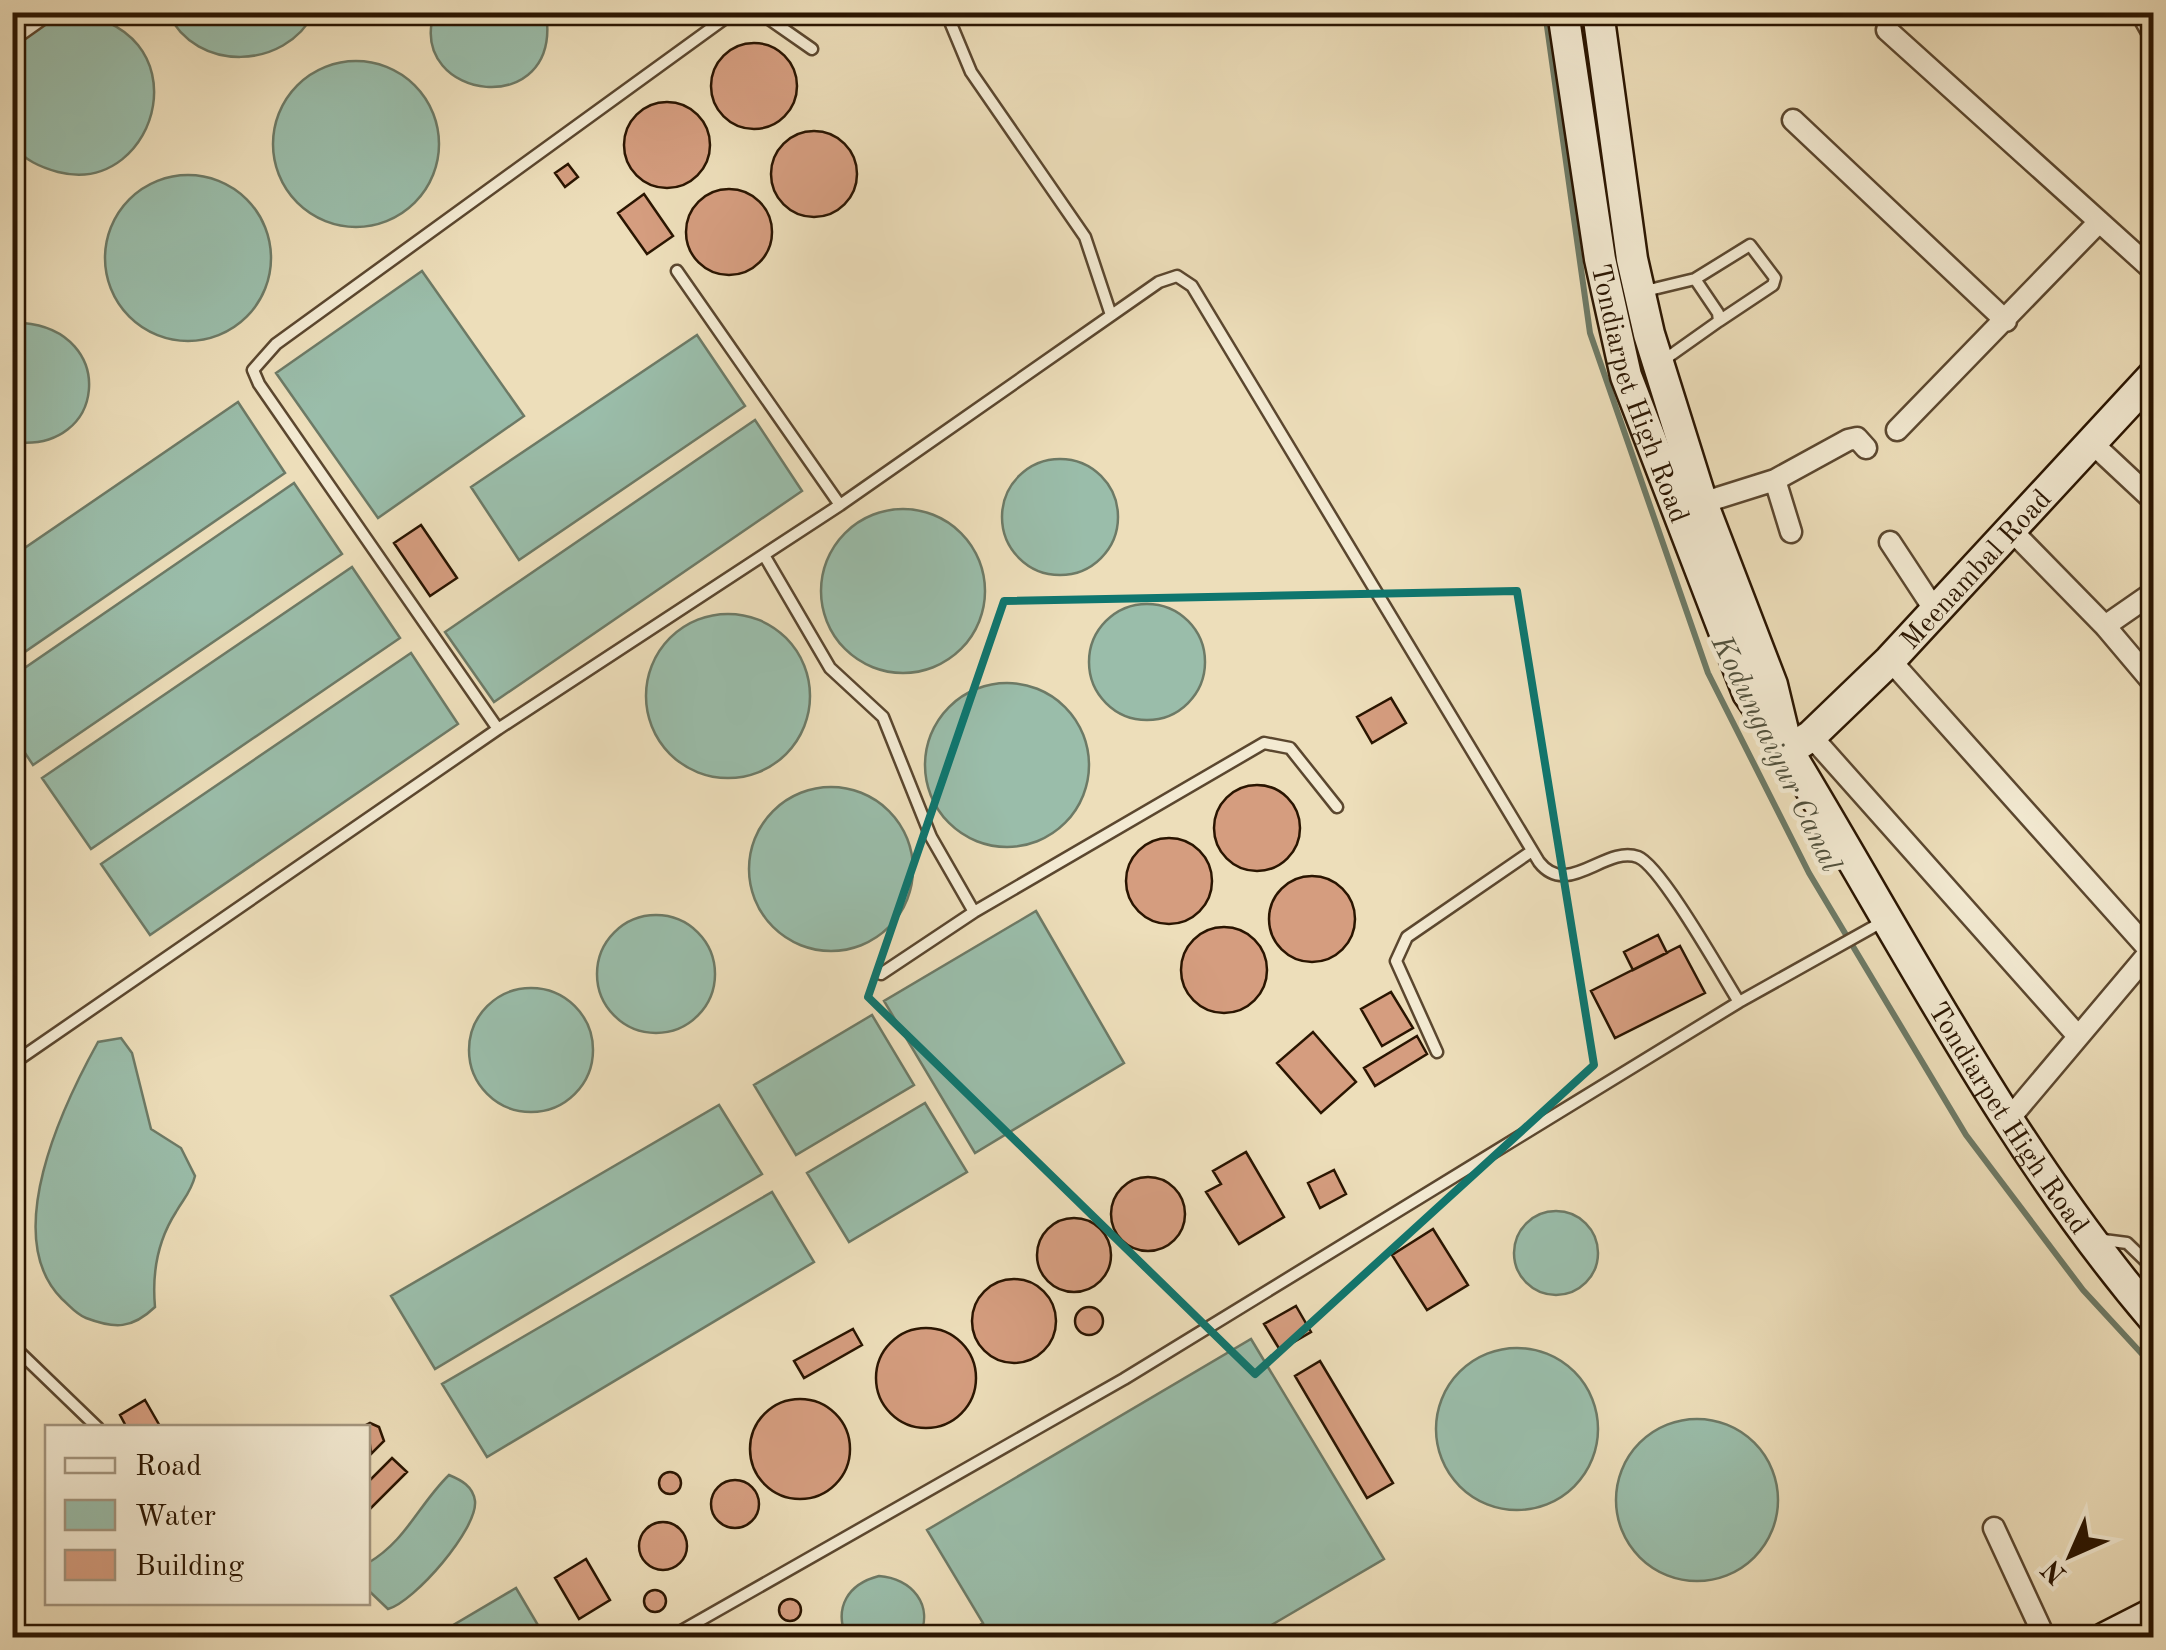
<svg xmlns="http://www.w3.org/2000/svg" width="2166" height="1650" font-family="'Old Standard TT',serif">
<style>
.water{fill:#9abdaa;stroke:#6d7a66;stroke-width:2.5}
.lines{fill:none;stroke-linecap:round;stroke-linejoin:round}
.stream{stroke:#6d7a66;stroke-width:6}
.building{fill:#d59d7f;stroke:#2a1501;stroke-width:2.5}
.lane-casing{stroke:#5b472f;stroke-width:15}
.street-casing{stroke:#5b472f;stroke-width:25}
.secondary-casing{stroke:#2a1501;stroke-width:35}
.lane{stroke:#f3ead2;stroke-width:10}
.street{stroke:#f3ead2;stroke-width:20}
.secondary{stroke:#f3ead2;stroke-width:30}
.marked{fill:none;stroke:#0f766e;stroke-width:8;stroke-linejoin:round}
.labels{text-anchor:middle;stroke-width:9;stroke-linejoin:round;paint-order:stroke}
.street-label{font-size:28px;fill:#2a1501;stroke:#f3ead2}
.water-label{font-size:30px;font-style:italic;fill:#51503c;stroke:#f3ead2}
</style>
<rect width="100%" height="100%" fill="#eddeba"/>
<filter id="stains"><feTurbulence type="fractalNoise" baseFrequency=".002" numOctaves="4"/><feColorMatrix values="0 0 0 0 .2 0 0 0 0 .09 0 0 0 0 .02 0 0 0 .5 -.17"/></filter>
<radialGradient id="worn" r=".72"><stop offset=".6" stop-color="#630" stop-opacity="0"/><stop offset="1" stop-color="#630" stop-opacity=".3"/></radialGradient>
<path class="water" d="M 65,13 C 207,22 160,198 58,172 C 40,167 24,160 13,145 L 12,41 L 41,19 Z
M 168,13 L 314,13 C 285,70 196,73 168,13 Z
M 434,13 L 546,13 C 563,122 407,101 434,13 Z
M273 144a83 83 0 1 1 166 0a83 83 0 1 1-166 0Z
M105 258a83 83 0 1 1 166 0a83 83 0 1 1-166 0Z
M 422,271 L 524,416 L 378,518 L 276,373 Z
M 23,323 C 118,331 107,454 13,442 L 13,326 Z
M 697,335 L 745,406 L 519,560 L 471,487 Z
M 238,402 L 285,473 L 13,660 L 13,556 Z
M 755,420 L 802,491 L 494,702 L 445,632 Z
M1002 517a58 58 0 1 1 116 0a58 58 0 1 1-116 0Z
M 294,483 L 342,554 L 33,765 L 13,735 L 13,676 Z
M821 591a82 82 0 1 1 164 0a82 82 0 1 1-164 0Z
M 352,567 L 400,638 L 91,849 L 42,778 Z
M1089 662a58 58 0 1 1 116 0a58 58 0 1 1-116 0Z
M646 696a82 82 0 1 1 164 0a82 82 0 1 1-164 0Z
M 411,653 L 458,724 L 150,935 L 101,864 Z
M925 765a82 82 0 1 1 164 0a82 82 0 1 1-164 0Z
M749 869a82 82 0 1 1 164 0a82 82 0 1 1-164 0Z
M 1036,911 L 1124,1063 L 975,1153 L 884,1001 Z
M597 974a59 59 0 1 1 118 0a59 59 0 1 1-118 0Z
M469 1050a62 62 0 1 1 124 0a62 62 0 1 1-124 0Z
M 872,1015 L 914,1085 L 796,1155 L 754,1085 Z
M 121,1038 L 132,1053 L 151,1129 L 181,1148 L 195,1176 C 191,1192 184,1198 176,1212 C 158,1240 152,1274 155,1307 C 132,1329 115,1329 86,1318 C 76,1314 70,1306 62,1299 C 0,1237 62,1107 98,1042 Z
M 925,1103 L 967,1172 L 849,1242 L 807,1173 Z
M 719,1105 L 762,1174 L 435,1369 L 391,1296 Z
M 772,1192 L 814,1262 L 487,1457 L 442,1384 Z
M1514 1253a42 42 0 1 1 84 0a42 42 0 1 1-84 0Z
M 1251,1339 L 1384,1559 L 1251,1637 L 973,1637 L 969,1632 L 983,1623 L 927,1530 Z
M1436 1429a81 81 0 1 1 162 0a81 81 0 1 1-162 0Z
M1616 1500a81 81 0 1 1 162 0a81 81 0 1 1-162 0Z
M 449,1475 C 461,1480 473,1486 475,1501 C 478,1529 414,1602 388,1609 L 368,1590 L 368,1563 C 406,1541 419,1504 449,1475 Z
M 879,1576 C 911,1578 935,1605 919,1637 L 846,1637 C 834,1607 848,1584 879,1576 Z
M 516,1588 L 545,1637 L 433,1637 Z"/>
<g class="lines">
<path class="stream" d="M 1545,12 L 1590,333 L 1708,673 L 1809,873 L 1966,1135 L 2083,1290 L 2154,1367"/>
</g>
<path class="building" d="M711 86a43 43 0 1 1 86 0a43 43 0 1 1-86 0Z
M624 145a43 43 0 1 1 86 0a43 43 0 1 1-86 0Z
M771 174a43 43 0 1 1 86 0a43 43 0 1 1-86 0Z
M 568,164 L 578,177 L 565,187 L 555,173 Z
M686 232a43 43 0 1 1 86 0a43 43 0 1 1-86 0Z
M 644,194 L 673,236 L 647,254 L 618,213 Z
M 421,525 L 457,578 L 430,596 L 394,543 Z
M 1391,698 L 1406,723 L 1372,743 L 1357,717 Z
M1214 828a43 43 0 1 1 86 0a43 43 0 1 1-86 0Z
M1126 881a43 43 0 1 1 86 0a43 43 0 1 1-86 0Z
M1269 919a43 43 0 1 1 86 0a43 43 0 1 1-86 0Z
M1181 970a43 43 0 1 1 86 0a43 43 0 1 1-86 0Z
M 1658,935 L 1667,953 L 1633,970 L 1624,952 Z
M 1680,946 L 1705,993 L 1615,1038 L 1591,991 Z
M 1391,992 L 1413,1028 L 1382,1046 L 1361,1009 Z
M 1313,1032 L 1356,1082 L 1321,1113 L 1277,1063 Z
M 1417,1036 L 1427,1054 L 1375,1086 L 1364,1068 Z
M 1246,1152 L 1284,1217 L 1239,1244 L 1206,1192 L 1221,1184 L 1213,1171 Z
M 1334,1170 L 1346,1194 L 1320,1208 L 1308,1183 Z
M1111 1214a37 37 0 1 1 74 0a37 37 0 1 1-74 0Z
M1037 1255a37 37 0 1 1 74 0a37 37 0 1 1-74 0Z
M 1433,1229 L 1468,1285 L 1427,1310 L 1392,1255 Z
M972 1321a42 42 0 1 1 84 0a42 42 0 1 1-84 0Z
M 1296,1306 L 1311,1332 L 1280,1350 L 1264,1324 Z
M1075 1321a14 14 0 1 1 28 0a14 14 0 1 1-28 0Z
M876 1378a50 50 0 1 1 100 0a50 50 0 1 1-100 0Z
M 853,1329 L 862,1345 L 804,1378 L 794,1361 Z
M 1320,1361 L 1393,1483 L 1367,1498 L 1295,1376 Z
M750 1449a50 50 0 1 1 100 0a50 50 0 1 1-100 0Z
M 145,1400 L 161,1428 L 127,1428 L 120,1415 Z
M 370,1423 L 379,1427 L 384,1441 L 371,1454 L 368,1428 L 360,1428 Z
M 392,1458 L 407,1472 L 368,1511 L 368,1482 Z
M659 1483a11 11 0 1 1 22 0a11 11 0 1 1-22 0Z
M711 1504a24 24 0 1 1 48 0a24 24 0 1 1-48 0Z
M639 1546a24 24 0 1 1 48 0a24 24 0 1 1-48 0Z
M 586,1559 L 610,1600 L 579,1619 L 555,1578 Z
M644 1601a11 11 0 1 1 22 0a11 11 0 1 1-22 0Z
M779 1610a11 11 0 1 1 22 0a11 11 0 1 1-22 0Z"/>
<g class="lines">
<g class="lane-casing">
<path id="lane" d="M 759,12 L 812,49
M 946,12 L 971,72 L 1085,237 L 1111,315
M 12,41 L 53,12
M 677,271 L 840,505
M 1695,279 L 1750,245 L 1775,278 L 1773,285 L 1719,321
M 1641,292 L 1695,279 L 1718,313 L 1719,321 L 1664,360
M 764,555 L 830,668 L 883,717 L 931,837 L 974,912 L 881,974
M 498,729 L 259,384 L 253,370 L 276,344 L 731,14 L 740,12
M 974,912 L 1264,743 L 1290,748 L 1337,807
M 1437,1052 L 1396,961 L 1407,937 L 1532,851
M 12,1064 L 498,729 L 840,505 L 1159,282 L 1177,276 L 1192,286 L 1539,862 C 1568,899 1605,845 1638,857 C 1661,866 1722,975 1739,1002
M 2096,1239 L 2127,1243 L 2154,1269
M 12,1345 L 98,1428
M 669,1638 L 1124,1379 L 1739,1002 L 1882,922"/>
</g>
<g class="street-casing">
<path id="street" d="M 2141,12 L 2154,35
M 1887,30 L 2154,271
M 1793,120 L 2006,321
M 1897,430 L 2097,224
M 2092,443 L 2154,501
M 1775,480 L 1791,532
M 1702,503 L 1775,480 L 1848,440 L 1857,438 L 1866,448
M 2012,531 L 2105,626 L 2154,684
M 1890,542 L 1934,609
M 2105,626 L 2154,592
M 1890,660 L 2154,955
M 1811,736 L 2077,1035
M 2009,1119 L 2154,947
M 1994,1528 L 2045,1638"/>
</g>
<g class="secondary-casing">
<g id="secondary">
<path id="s1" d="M 1563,12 L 1600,259 L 1626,376 L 1748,693 L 1788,751 C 1904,942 2008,1148 2154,1319"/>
<path d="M 1598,12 L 1632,259 L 1649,334 L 1702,503 L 1772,685 L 1785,739"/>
<path id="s2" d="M 1788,751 L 1811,736 L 1890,660 L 2154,375"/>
<path d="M 2105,1638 L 2154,1613"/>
</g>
</g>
<use href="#lane" class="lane"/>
<use href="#street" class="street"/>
<use href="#secondary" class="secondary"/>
</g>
<path class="marked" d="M 1517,591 L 1594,1065 L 1255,1374 L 868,997 L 1004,601 Z"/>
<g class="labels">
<g class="street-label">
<text dy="10" stroke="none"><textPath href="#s1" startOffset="390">Tondiarpet High Road</textPath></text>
<text dy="10" stroke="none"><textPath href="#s2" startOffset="262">Meenambal Road</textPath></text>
<text dy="10" stroke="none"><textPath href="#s1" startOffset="1208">Tondiarpet High Road</textPath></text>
</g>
<g class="water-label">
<text transform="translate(1777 753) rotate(64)" y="10">Kodungaiyur Canal</text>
</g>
</g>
<rect width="2166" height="1650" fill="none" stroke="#eddeba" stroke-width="50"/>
<rect x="15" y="15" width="2136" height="1620" fill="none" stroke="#2a1501" stroke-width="5"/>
<rect x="25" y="25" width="2116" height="1600" fill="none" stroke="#2a1501" stroke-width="2.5"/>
<rect x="45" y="1425" width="325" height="180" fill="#f3ead2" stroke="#a3957e" stroke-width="2.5"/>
<rect x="65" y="1458" width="50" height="15" fill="#f3ead2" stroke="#a3957e" stroke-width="2.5"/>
<text x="135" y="1475" font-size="30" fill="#2a1501">Road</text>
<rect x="65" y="1500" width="50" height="30" fill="#9abdaa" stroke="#a3957e" stroke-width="2.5"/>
<text x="135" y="1525" font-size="30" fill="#2a1501">Water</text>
<rect x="65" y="1550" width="50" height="30" fill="#d59d7f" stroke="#a3957e" stroke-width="2.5"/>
<text x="135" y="1575" font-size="30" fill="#2a1501">Building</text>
<g transform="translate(2071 1555) rotate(225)" stroke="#f3ead2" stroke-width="8" paint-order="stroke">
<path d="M0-8L18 38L0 25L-18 38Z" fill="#2a1501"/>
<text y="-15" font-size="28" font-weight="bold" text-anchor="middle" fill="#2a1501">N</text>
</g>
<rect width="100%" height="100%" filter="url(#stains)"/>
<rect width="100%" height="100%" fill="url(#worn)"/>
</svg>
